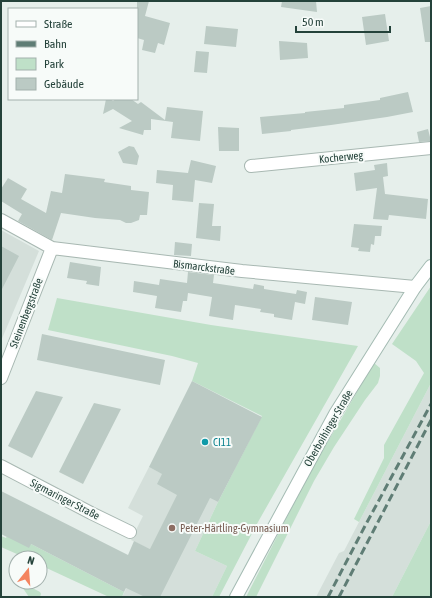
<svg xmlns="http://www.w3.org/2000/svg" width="432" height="598" font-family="'Asap Condensed',sans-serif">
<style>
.built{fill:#d4dfda}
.green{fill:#bfe0c8}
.building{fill:#bbcac4}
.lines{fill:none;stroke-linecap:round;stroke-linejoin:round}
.street-casing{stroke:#a8b8b2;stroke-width:14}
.secondary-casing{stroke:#a4bbb3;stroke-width:14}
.street{stroke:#fff;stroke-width:12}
.secondary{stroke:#fff;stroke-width:12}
.rail{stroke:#5f7d75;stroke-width:3;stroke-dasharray:8 4;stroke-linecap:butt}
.culture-dot{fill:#0f9aa8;stroke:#f7fbf9;stroke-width:1.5}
.education-dot{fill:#8d6e63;stroke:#f7fbf9;stroke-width:1.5}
.labels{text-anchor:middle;stroke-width:4;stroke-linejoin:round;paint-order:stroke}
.street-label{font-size:11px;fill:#24423a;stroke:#f7fbf9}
.culture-label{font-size:11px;fill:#0d838f;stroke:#f7fbf9;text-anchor:start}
.education-label{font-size:11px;fill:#785e54;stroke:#f7fbf9;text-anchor:start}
</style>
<rect width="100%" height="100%" fill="#e6efeb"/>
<path class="built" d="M 1,230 L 39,251 L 1,341 Z
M 431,383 L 431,521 L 392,597 L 316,597 L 339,553 L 344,551 Z
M 149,467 L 218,502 L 195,551 L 227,566 L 212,597 L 122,597 L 140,561 L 150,549 L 131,540 L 143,516 L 128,508 Z"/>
<path class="green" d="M 431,286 L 431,383 L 359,522 L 354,519 L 384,458 L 384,445 L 424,373 L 416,361 L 392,344 Z
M 57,298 L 211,325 L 358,346 L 258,522 L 219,597 L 212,597 L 227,566 L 195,551 L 218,502 L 262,416 L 192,381 L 198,363 L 172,356 L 48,330 Z
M 374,363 L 380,368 L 380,376 L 378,383 L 365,400 L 334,447 L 314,481 L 256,597 L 246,597 L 310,472 Z
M 431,521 L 431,597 L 392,597 Z
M 1,536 L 6,538 L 7,536 L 31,544 L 124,592 L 122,597 L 109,597 L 40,565 L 40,558 L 26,558 L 1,547 Z
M 21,582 L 40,592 L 41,594 L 40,597 L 29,597 L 20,584 Z"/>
<path class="building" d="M 137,1 L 149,1 L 145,16 L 170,23 L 164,45 L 158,43 L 155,53 L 142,50 L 144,40 L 137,38 Z
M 282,1 L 316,1 L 317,12 L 281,7 Z
M 431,6 L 431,42 L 425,42 L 420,8 Z
M 385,14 L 389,41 L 366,45 L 362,17 Z
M 206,26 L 238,29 L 236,47 L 204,44 Z
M 279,41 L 307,43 L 308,58 L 280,60 Z
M 196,51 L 209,52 L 207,73 L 194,72 Z
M 408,92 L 413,112 L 387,117 L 331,125 L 291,130 L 291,131 L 262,134 L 260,117 L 305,113 L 305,112 L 344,108 L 344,105 L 380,100 L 380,98 Z
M 106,99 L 110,99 L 113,101 L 116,99 L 131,99 L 138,104 L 141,102 L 165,120 L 167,107 L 203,111 L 200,141 L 171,138 L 173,122 L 151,119 L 151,130 L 144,130 L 143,135 L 119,128 L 132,121 L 113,109 L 103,114 Z
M 218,127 L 239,128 L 239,151 L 219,151 Z
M 428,129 L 431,141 L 419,142 L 417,132 Z
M 129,146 L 134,147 L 139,156 L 137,165 L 123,163 L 118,152 Z
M 191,160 L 216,166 L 212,183 L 195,180 L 193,202 L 172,200 L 173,185 L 156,183 L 157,170 L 188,173 Z
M 387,163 L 388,176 L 383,177 L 385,194 L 428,199 L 426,219 L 389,215 L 388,220 L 373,219 L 377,188 L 356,191 L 354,173 L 375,170 L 374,165 Z
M 65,174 L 105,179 L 104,182 L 131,186 L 131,190 L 149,192 L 147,215 L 140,215 L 139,220 L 131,223 L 126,223 L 120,220 L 95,218 L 61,213 L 52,240 L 18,221 L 22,214 L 1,201 L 1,189 L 8,178 L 27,189 L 21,199 L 46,213 L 51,191 L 62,193 Z
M 199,203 L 214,204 L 212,226 L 221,226 L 220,241 L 196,238 Z
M 354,224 L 382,226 L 381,236 L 375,236 L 374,245 L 371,244 L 370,252 L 358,251 L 359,248 L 351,247 Z
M 175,242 L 192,244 L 191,256 L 174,255 Z
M 1,246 L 19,256 L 1,291 Z
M 70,262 L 101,267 L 99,286 L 86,284 L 87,281 L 67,278 Z
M 188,272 L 214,275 L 213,283 L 253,289 L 254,284 L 264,286 L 264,289 L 296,294 L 297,290 L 307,292 L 305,304 L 295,302 L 292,320 L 274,317 L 274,314 L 260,312 L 261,309 L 235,305 L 233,320 L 209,316 L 212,297 L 188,293 L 187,301 L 183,301 L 181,312 L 155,308 L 157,296 L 133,292 L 134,281 L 159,285 L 160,279 L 187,283 Z
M 315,297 L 352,302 L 348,325 L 312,320 Z
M 42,334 L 165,360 L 160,385 L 37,360 Z
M 192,381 L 262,417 L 218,502 L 210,498 L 160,597 L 145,597 L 126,588 L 124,592 L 31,544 L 29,548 L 1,534 L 1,491 L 128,555 L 134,541 L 150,549 L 177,495 L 157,484 L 162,474 L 149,467 Z
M 36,391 L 63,397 L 32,458 L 8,446 Z
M 94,403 L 121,409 L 83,484 L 59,472 Z"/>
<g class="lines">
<g class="street-casing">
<path id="street" d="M 251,166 L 431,148
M 1,220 L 52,248 L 242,271 L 415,287
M 1,378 L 52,248
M 1,466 L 91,513 L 130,532"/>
</g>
<g class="secondary-casing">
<path id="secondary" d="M 236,597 L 335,414 L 415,287 L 431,266"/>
</g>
<use href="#street" class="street"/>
<use href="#secondary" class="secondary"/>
<path class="rail" d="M 328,597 L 365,526 L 431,404
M 339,597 L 431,420"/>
</g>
<circle class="culture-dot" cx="205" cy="442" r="4"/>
<circle class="education-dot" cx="172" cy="528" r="4"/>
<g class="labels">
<g class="street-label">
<text transform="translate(341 157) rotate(-6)" y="4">Kocherweg</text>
<text transform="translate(204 267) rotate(7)" y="4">Bismarckstraße</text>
<text transform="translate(26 313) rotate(-69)" y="4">Steinenbergstraße</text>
<text transform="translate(328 428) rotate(-60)" y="4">Oberboihinger Straße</text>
<text transform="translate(65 499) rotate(27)" y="4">Sigmaringer Straße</text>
</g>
<g class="culture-label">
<text x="213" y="446">CI11</text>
</g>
<g class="education-label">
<text x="180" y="532">Peter-Härtling-Gymnasium</text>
</g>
</g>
<rect width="432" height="598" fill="none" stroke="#24423a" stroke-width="4"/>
<rect x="8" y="8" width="130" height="92" fill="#f7fbf9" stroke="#a3b1ad"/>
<rect x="16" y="21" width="20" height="6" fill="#ffffff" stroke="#a3b1ad"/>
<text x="44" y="28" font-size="12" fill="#24423a">Straße</text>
<rect x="16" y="41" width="20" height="6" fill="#5f7d75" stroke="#a3b1ad"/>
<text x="44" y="48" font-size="12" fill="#24423a">Bahn</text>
<rect x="16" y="58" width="20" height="12" fill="#bfe0c8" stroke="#a3b1ad"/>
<text x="44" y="68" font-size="12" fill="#24423a">Park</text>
<rect x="16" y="78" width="20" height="12" fill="#bbcac4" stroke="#a3b1ad"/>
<text x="44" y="88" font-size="12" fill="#24423a">Gebäude</text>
<g transform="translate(28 570) rotate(17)"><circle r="19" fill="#f7fbf9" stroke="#a3b1ad"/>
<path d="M0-3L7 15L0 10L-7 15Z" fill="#f4845f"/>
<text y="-6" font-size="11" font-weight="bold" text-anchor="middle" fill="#24423a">N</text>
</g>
<path d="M296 26v6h94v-6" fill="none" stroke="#24423a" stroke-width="2"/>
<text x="302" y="26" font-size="12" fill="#24423a" stroke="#f7fbf9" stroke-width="3" paint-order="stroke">50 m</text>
</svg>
